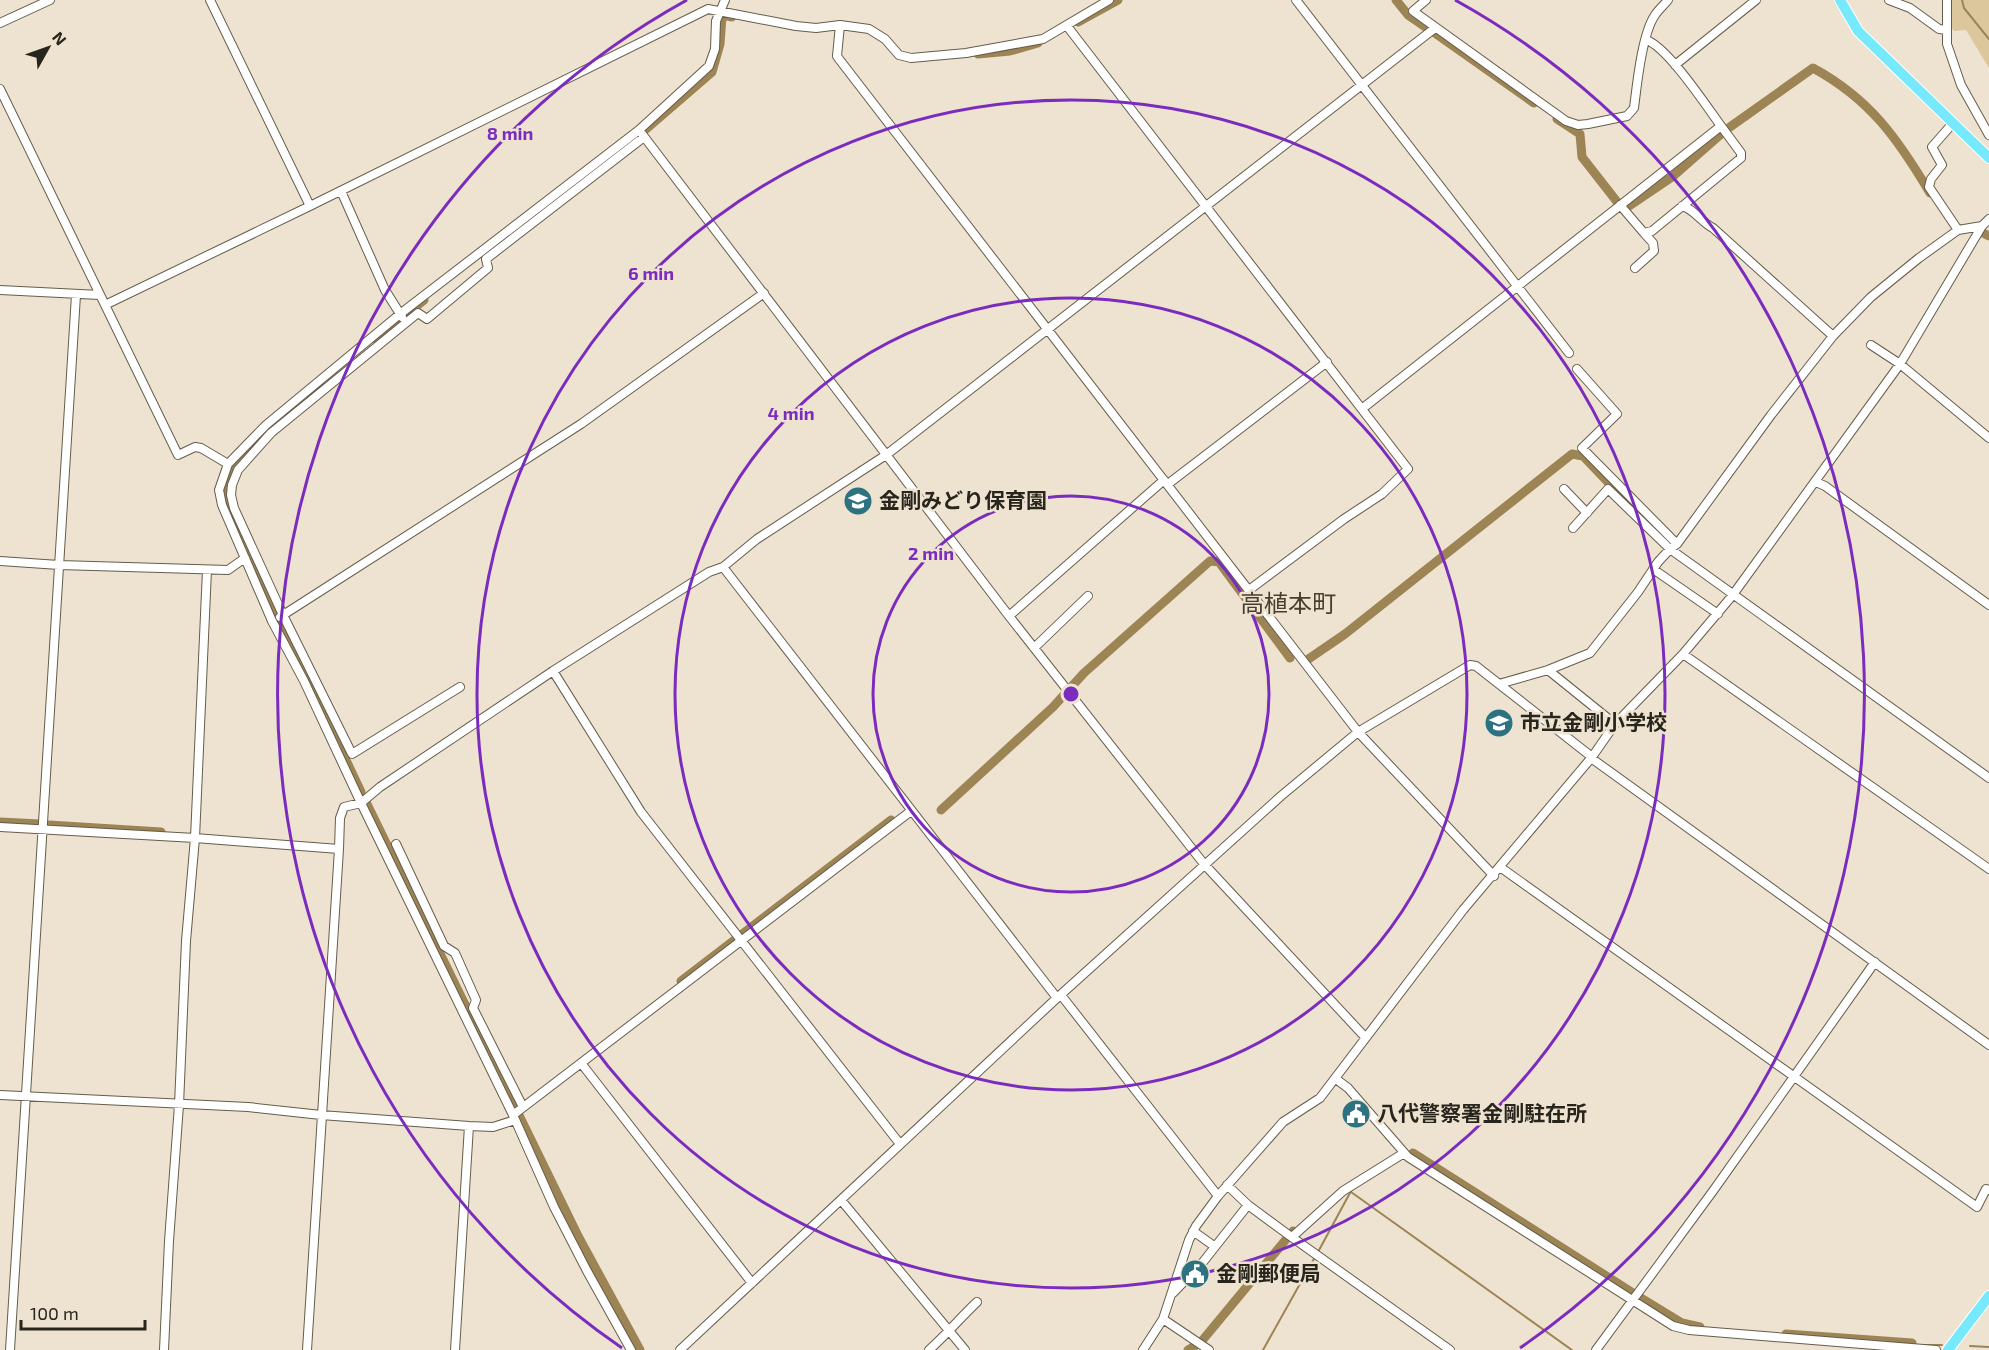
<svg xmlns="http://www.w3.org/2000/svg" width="1989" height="1350" font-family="'Exo 2','Noto Sans JP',sans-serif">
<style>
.green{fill:#dcc69c}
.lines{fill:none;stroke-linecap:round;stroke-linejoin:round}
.stream{stroke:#9d8454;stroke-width:2}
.canal{stroke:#9d8454;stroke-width:9}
.minor-casing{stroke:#655c4c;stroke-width:10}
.major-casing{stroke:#fff;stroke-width:12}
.minor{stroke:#fff;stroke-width:8}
.major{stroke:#76e9fd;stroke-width:10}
.ring{fill:none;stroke:#7b2cbf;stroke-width:3}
.labels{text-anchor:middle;stroke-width:5;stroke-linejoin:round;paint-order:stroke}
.poi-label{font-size:21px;font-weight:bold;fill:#28251d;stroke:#eee3d0;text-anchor:start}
.quarter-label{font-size:24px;fill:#473e2e;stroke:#eee3d0}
.centre{fill:#7b2cbf;stroke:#eee3d0;stroke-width:3}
.ring-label{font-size:18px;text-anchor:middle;font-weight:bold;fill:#7b2cbf;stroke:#eee3d0;stroke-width:5;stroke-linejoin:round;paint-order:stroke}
</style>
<rect width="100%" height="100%" fill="#eee3d0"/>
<path class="green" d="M 1950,0 L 1989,0 L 1989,68 L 1966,30 L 1954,31 L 1951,27 Z"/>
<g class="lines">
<path class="stream" d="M 1962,0 L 1964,8 L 1989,39
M 1351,1192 L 1572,1350
M 1318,1252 L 1351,1191
M 1922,1345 L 1942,1345
M 1970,1346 L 1989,1347
M 1263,1350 L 1315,1257"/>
<path class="canal" d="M 1396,0 L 1408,15 L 1427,28
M 1078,22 L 1118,0
M 1435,33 L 1534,103
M 978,54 L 1010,51 L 1038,43
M 1557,119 L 1580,134 L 1582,157 L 1618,203
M 1730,127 L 1813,68 C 1870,99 1898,139 1930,193
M 646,129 L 712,72 L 720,44 L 722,17 L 723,15 L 732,17
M 611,157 L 640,134
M 1629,206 L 1672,177 L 1721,134
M 1983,233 L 1989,236
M 376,339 L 424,300
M 260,436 C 239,461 219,475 228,510 L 361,792
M 1307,660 L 1345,634 L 1572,454 L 1583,456 L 1624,499
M 365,800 L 578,1236 L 640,1350
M 941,810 L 1053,707 L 1084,673 L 1210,561 L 1219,562 L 1290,658
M 0,822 L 40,824
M 49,825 L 161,832
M 681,981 L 891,820
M 1413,1153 L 1633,1293
M 1641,1298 L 1682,1323 L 1700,1327
M 1786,1334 L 1912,1343
M 1188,1350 L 1201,1342 L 1293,1231"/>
<g class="minor-casing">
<path id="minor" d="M 210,0 L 310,206
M 1296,0 L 1569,353
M 1426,0 L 1413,11 L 1566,121 L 1578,125 L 1588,124 L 1627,116 L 1634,108 C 1637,84 1642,34 1655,15 C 1659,9 1664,5 1668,0
M 1889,0 L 1910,8 L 1939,29 L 1947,30
M 1947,0 L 1947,44 L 1961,85 L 1989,135
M 0,23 L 50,0
M 840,25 L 837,56 L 839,59 L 1358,732 L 1494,876
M 1067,26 L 1408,469 L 1382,494 L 1344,519 L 1249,590
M 1675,65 L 1756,0
M 0,89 L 178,455 L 195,447 L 201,448 L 228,464
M 1953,123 L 1932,147 L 1942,165 L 1931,179 L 1929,187 L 1958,230
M 639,130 L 1009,616 L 1204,864 L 1365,1037
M 341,191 L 385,290 L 402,317
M 1620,205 L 1644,233 L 1652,231 L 1741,158 L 1741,153 L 1721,126
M 1682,206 C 1693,208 1701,222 1713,228 L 1833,336
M 1635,268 L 1654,251 L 1653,243 L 1644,233
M 0,290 L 100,295
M 105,305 L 310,206 L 708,9 L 796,26 L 816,28 L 840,25 L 869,29 L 885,39 L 899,55 L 911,58 L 966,53 L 1043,39 L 1109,0
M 1871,345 L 1900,364 L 1989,438
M 1577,369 L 1617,414 L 1582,448 L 1677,544
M 1363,408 L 1721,126 C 1707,107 1667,46 1646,40
M 1816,482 L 1825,486 L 1989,605
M 1168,484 L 1327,362
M 1564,489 L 1587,513
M 1573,528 L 1608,489 L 1670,549 L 1677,544 L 1771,415 L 1833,336 L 1871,297 L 1919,258 L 1958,230 L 1982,226
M 0,561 L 59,565 L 228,570 L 245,558
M 723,567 L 1057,998
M 1653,569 L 1718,614
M 1009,616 L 1164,480
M 280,617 L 581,424 L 764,293
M 1034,648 L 1088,596
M 1683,654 L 1989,869
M 1548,670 L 1615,724
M 553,671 L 641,812 L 900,1144
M 1499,684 L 1592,757
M 460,687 L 352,754 L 283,615 L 234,508 L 231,495 L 232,485 L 238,470 L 271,433 L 418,313 L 427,319 L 488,268 L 486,259 L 644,137
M 1591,758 L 1989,1045
M 0,827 L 195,838 L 339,849 L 340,818 L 344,807 L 361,803 L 380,787 L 553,671 L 709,572 L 723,567 L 757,539 L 886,455 L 1435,28
M 396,844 L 444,946 L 455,953 L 476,1000 L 473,1008 L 523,1107
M 1500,867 L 1977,1207 L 1986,1189 L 1989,1190
M 1061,995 L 1218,1196
M 581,1063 L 752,1283
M 1336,1079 L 1348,1088 L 1408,1157 L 1673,1326 L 1689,1330 L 1936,1350
M 0,1095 L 248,1107 L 321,1115 L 469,1126 L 493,1127 L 515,1120
M 513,1115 L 911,811
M 1227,1185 L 1248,1205 L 1286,1233 L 1450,1350
M 841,1200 L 965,1350
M 1193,1231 L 1214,1246
M 1292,1237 L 1343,1191 L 1404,1153
M 1173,1293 L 1203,1262 L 1248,1205
M 1163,1319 L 1209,1350
M 10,1350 L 76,295
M 164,1350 L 169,1241 L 179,1105 L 186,941 L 195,838 L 207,570
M 307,1350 L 339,849
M 455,1350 L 469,1126
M 631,1350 L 587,1271 L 554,1207 L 513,1115 L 361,803 L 304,681 L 272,621 L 222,505 L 219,490 L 228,464 L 266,425 L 400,314 L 639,130 L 709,66 L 715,49 L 716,21 L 725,0
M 680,1350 L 1057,998 L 1281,796 L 1358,732 L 1470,665 L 1476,666 L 1499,684 L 1548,670 L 1590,653 L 1638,592 L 1658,562 L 1670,549 L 1989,778
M 929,1350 C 946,1335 960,1318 977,1302
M 1143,1350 L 1163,1319 L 1189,1240 L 1196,1226 L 1218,1196 L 1283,1122 L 1320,1098 L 1463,910 L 1592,757 L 1615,724 L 1683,654 L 1732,596 L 1900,364 L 1982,226 L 1989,219
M 1596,1350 L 1713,1191 L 1875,962"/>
</g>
<g class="major-casing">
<path id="major" d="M 1840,0 L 1858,31 L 1989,158
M 1948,1350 L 1989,1296"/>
</g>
<use href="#minor" class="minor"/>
<use href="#major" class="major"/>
</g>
<g class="ring">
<circle cx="1071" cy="694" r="198"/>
<circle cx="1071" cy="694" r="396"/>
<circle cx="1071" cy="694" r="594"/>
<path d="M622 1348A793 793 0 0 1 687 0M1455 0A793 793 0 0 1 1520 1348"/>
</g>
<defs>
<g id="school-disc" transform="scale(1.5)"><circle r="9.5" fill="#2c7280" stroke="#eee3d0"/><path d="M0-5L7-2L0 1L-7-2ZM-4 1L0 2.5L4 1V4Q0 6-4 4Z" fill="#fff"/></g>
<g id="civic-disc" transform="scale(1.5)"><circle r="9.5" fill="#2c7280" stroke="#eee3d0"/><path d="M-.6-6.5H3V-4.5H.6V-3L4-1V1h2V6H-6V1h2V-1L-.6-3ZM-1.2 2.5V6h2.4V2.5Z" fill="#fff"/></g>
</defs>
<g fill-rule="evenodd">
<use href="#school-disc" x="858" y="501"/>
<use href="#school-disc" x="1499" y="723"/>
<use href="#civic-disc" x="1356" y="1114"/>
<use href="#civic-disc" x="1195" y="1274"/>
</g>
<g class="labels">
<g class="poi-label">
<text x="879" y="508">金剛みどり保育園</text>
<text x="1520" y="730">市立金剛小学校</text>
<text x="1377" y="1121">八代警察署金剛駐在所</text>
<text x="1216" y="1281">金剛郵便局</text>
</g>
<g class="quarter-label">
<text x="1288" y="612">高植本町</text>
</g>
</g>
<circle cx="1071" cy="694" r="9" class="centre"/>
<g class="ring-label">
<text x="510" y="140">8 min</text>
<text x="651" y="280">6 min</text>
<text x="791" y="420">4 min</text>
<text x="931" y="560">2 min</text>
</g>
<g transform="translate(48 48) rotate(50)" stroke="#eee3d0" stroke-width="4.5" paint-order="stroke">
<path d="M0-4.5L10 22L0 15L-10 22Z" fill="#28251d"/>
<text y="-9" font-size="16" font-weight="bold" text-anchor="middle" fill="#28251d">N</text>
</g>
<path d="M21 1320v9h124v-9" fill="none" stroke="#28251d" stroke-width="3"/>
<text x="30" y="1320" font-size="18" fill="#28251d" stroke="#eee3d0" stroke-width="4.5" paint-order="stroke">100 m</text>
</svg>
